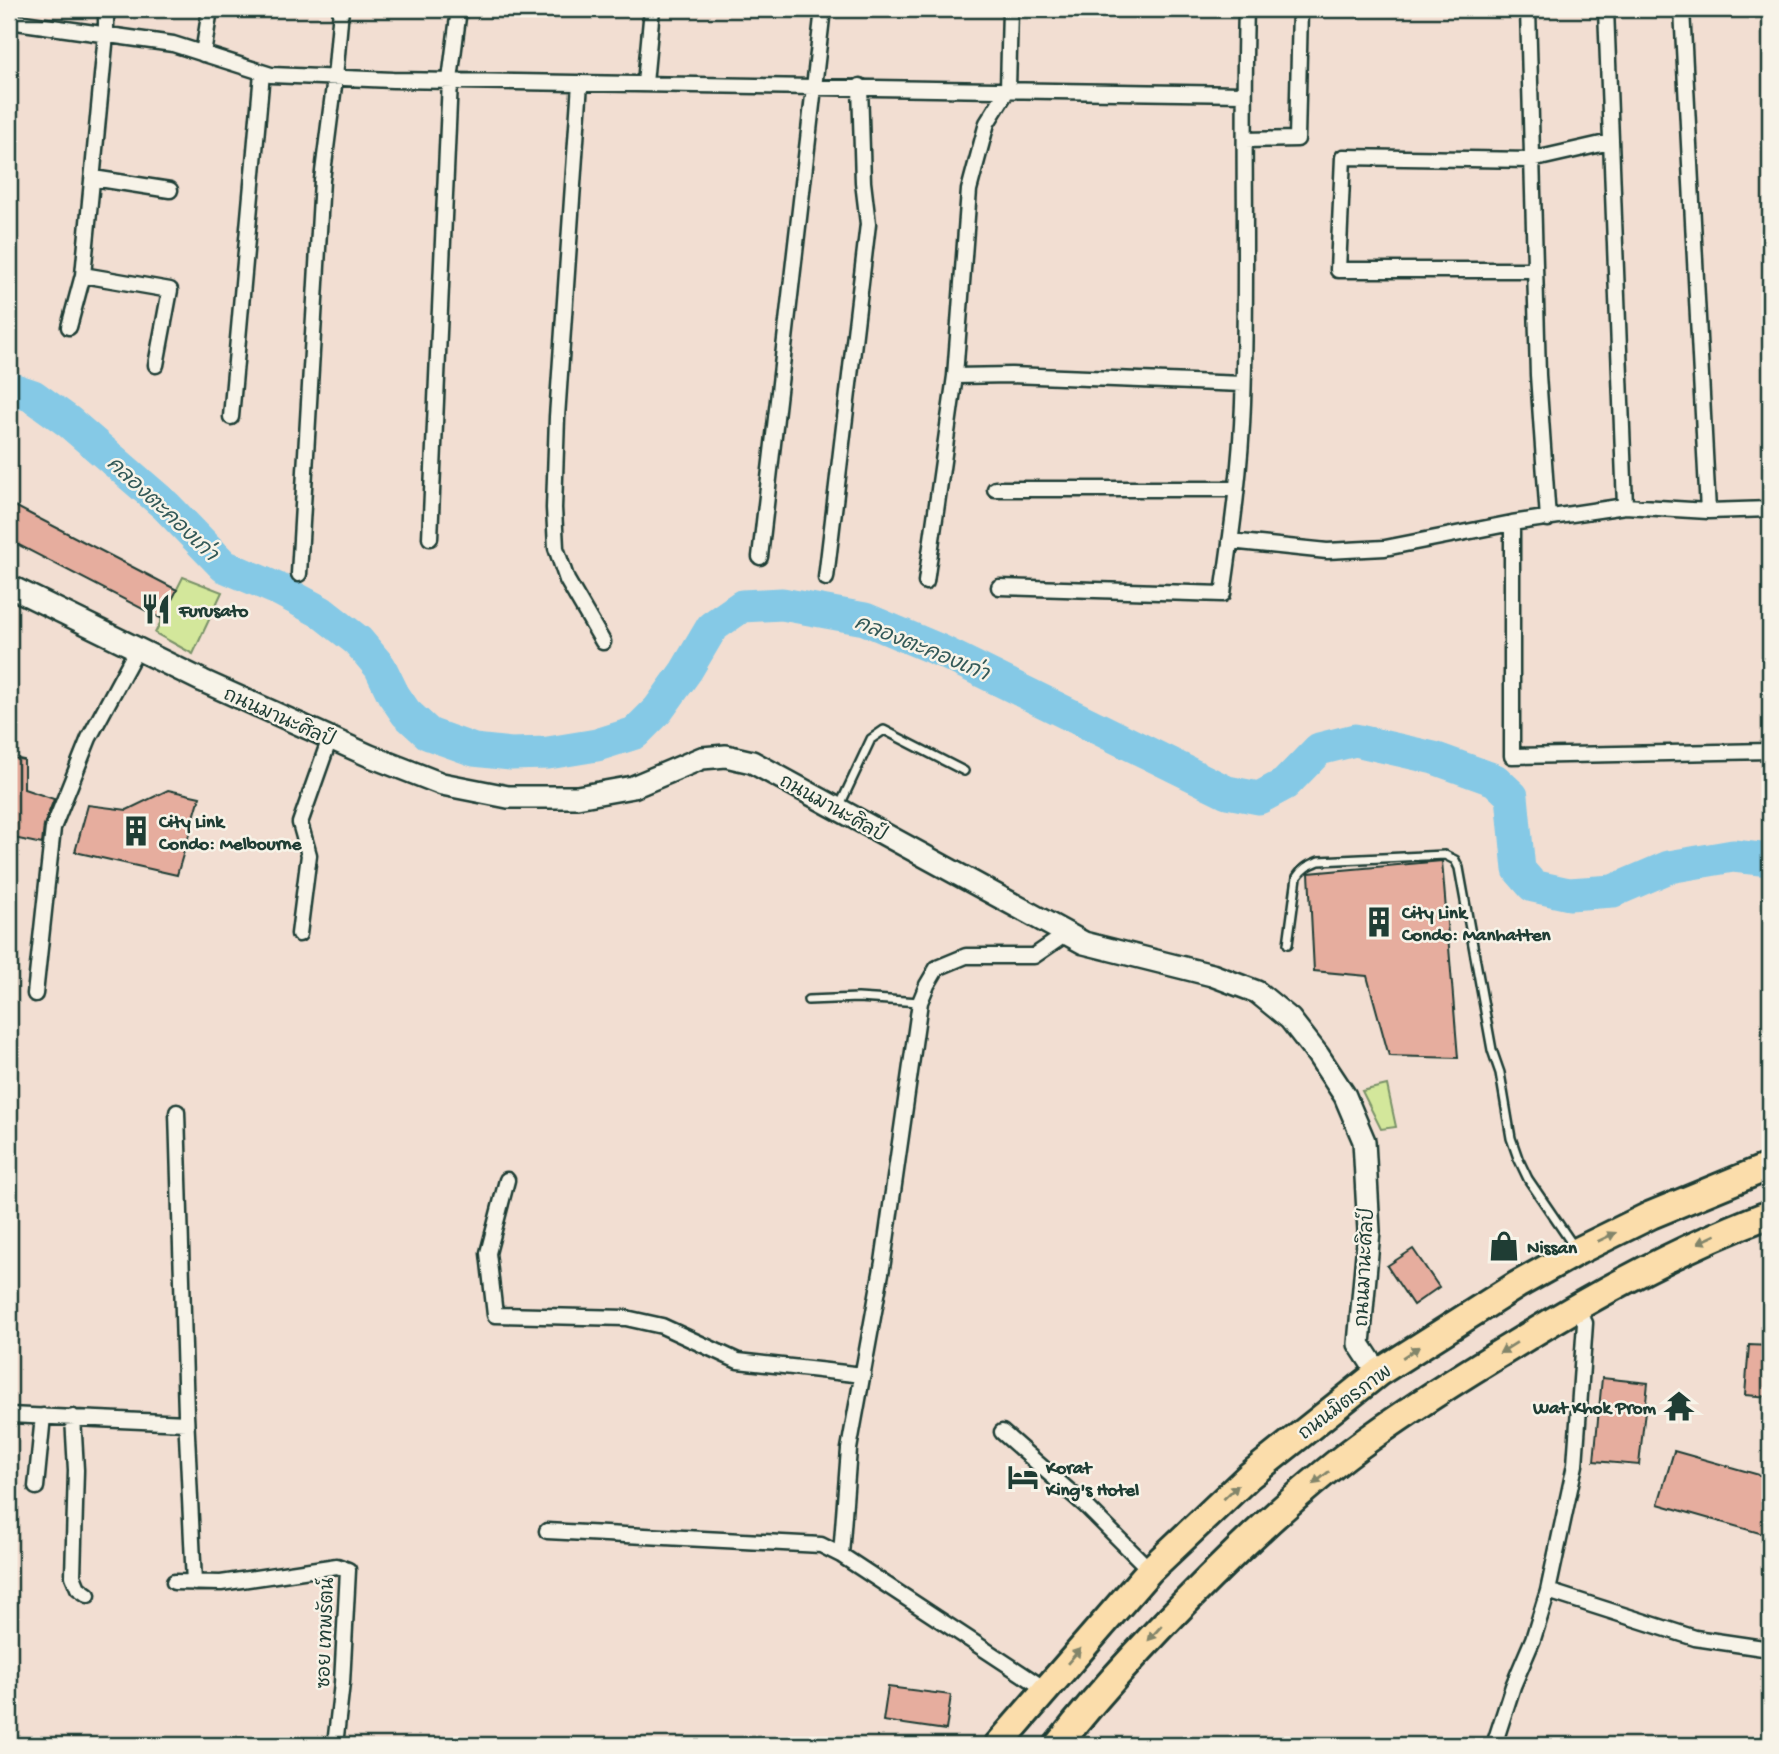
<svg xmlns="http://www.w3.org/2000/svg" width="1779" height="1754" font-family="'Gochi Hand','Playpen Sans Thai',sans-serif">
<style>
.green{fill:#d3e79b;stroke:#799268;stroke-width:2}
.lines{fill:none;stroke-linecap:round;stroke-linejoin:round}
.river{stroke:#85c9e6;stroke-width:33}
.building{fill:#e6ad9e;stroke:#1f3d34;stroke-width:2}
.lane-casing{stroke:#1f3d34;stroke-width:12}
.street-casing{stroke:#1f3d34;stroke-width:19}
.secondary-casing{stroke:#1f3d34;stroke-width:26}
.highway-casing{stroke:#1f3d34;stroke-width:32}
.lane{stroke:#f7f3e8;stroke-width:7}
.street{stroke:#f7f3e8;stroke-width:14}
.secondary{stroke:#f7f3e8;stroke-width:21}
.highway{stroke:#fbddab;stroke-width:26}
.oneway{fill:#82856a}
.labels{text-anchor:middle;stroke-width:5;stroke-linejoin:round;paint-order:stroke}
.poi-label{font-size:19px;font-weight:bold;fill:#1f3d34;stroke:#f7f3e8;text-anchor:start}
.street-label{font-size:19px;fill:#1f3d34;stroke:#f7f3e8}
.water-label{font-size:21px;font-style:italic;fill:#335958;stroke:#f7f3e8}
</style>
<rect width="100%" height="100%" fill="#f2ded2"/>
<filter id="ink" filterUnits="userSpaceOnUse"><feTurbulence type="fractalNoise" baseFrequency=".0143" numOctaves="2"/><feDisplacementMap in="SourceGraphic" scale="14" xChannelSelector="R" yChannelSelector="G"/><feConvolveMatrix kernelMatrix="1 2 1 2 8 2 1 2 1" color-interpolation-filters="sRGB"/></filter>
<g filter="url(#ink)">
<path class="green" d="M 183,577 L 222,592 L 193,654 L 155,633 Z
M 1387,1085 L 1396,1127 L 1381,1129 L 1362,1091 Z"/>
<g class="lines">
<path class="river" d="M 9,388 L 33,396 L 69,422 L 166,506 L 224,566 L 280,590 L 321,612 L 358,641 L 380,667 L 393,694 L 406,713 L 429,734 L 474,750 L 511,754 L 548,753 L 597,745 L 635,733 L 658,710 L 686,671 L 712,627 L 742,606 L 782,604 L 865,619 L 941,651 L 1227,792 L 1259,798 L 1285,784 L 1319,749 L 1355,740 L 1434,758 L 1495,780 L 1512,796 L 1519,870 L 1533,886 L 1569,894 L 1613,891 L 1669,867 L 1733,856 L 1770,860"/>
</g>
<path class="building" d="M 9,503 L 177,590 L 162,619 L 9,540 Z
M 9,757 L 24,760 L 24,789 L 54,799 L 44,825 L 42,844 L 9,837 Z
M 168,790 L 200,797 L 177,875 L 75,852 L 88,805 L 127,810 Z
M 1442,861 L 1458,1058 L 1389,1056 L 1367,976 L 1314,971 L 1309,873 Z
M 1413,1249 L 1439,1287 L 1413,1305 L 1387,1266 Z
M 1749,1345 L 1770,1346 L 1770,1397 L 1745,1395 Z
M 1602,1378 L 1648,1383 L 1639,1465 L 1594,1461 Z
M 1674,1451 L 1770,1478 L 1770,1536 L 1658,1504 Z
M 888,1687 L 951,1695 L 946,1730 L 883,1721 Z"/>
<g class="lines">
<g class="lane-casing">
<path id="lane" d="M 840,805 L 871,739 L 884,730 L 964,771
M 1288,944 L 1297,877 C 1303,867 1310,865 1319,861 L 1445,855 L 1455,860 L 1459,868 L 1492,1050 L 1500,1073 L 1511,1138 L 1518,1158 L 1528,1179 L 1575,1248
M 808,1000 L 858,998 L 920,1002"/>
</g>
<g class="street-casing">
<path id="street" d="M 1528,9 L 1538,375 L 1548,519
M 1606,9 L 1625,506
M 1682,9 L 1708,511
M 9,21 L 173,44 L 271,75 L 393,80 L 1243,94
M 203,54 L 210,9
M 580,83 L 557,417 L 554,508 L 556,548 L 567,580 L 603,642
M 645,83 L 652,9
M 1246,140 L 1297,139 L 1300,9
M 93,178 L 170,190
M 1534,270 L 1338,270 L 1343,157 L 1531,160 L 1610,142
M 83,275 L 170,290 L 156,365
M 69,327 L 83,275 L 106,34 L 106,9
M 955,376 L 1011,375 L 1243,384
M 231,417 L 262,73
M 995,489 L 1235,489
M 1512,523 L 1512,756 L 1770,751
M 430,538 L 450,80 L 459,9
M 1230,541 L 1327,551 L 1385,548 L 1512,523 L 1625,506 L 1708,511 L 1770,509
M 760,557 L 823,9
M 299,574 L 322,180 L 335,78 L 341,9
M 826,578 L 868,224 L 863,182 L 860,86
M 926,582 L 955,376 L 969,190 L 987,123 L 1008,89 L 1010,9
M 999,587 L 1223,594 C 1232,531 1241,466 1243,403 C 1248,272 1242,140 1246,9
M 299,934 L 309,855 L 300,823 L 330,738
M 35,994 L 53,828 L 89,738 L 137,649
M 177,1112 L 186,1414 L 194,1583
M 507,1180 L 488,1253 L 495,1315 L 626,1318 L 662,1326 L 738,1361 L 863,1375
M 9,1415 L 186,1423
M 73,1417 L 76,1470 L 73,1576 L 78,1588 L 88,1595
M 1002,1432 L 1085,1505 L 1150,1570
M 36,1487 L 43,1416
M 547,1531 L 821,1545 L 841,1555
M 174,1582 L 221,1583 L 337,1566 L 348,1570 L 342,1683 L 335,1745
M 1548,1591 L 1695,1638 L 1770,1649
M 1045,1689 L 841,1555 L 849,1449 L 883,1262 L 920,1002 L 927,985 L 937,968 L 966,956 L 1034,956 L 1066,934
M 1494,1745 L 1513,1686 L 1533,1639 L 1548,1591 L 1575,1465 L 1585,1323 L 1575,1306"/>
</g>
<g class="secondary-casing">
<path id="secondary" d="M 9,586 L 203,681 L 370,756 L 442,784 L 508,797 L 577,797 L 633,787 L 702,758 L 726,756 L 752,762 L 1084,943 L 1212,975 L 1257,992 L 1290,1019 L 1318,1055 L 1345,1096 L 1364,1141 L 1369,1231 L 1359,1344 L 1378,1373"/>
</g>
<g class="highway-casing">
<path id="highway" d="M 998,1745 L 1150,1570 L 1249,1476 L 1378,1373 L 1517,1285 L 1578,1251 L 1651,1215 L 1770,1166
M 1058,1745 C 1112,1676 1174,1612 1237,1551 C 1279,1511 1323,1471 1370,1438 C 1416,1405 1464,1375 1512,1346 C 1594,1295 1679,1248 1770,1214"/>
</g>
<use href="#lane" class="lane"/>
<use href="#street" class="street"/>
<use href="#secondary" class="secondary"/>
<use href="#highway" class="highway"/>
</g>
<defs><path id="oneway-solid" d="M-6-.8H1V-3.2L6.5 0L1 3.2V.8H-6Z" transform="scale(1.75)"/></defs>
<g class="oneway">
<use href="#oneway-solid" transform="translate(1607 1237) rotate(-26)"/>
<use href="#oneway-solid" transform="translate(1707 1239) rotate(155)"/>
<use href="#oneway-solid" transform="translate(1508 1348) rotate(148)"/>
<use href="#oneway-solid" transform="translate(1411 1352) rotate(-33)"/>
<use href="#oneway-solid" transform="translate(1321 1478) rotate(141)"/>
<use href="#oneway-solid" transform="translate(1231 1492) rotate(-44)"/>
<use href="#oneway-solid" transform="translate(1155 1633) rotate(132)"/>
<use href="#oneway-solid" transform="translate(1074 1656) rotate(-49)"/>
</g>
</g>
<defs>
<g id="restaurant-bare" transform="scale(2.415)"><path d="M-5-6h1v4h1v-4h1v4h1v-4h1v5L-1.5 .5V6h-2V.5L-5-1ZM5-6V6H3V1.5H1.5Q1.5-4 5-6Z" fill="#1f3d34" stroke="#f7f3e8" stroke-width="2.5" paint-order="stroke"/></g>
<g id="building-bare" transform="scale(2.415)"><path d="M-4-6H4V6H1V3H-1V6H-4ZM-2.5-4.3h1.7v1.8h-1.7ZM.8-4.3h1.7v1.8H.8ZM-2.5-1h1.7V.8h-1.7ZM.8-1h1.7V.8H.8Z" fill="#1f3d34" stroke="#f7f3e8" stroke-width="2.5" paint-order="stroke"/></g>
<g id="shop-bare" transform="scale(2.415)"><path d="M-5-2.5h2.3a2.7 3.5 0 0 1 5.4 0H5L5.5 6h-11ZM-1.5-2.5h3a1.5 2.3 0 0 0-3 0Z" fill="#1f3d34" stroke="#f7f3e8" stroke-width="2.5" paint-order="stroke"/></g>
<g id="temple-bare" transform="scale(2.415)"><path d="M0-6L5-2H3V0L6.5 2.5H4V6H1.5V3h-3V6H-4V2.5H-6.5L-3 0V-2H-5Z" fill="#1f3d34" stroke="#f7f3e8" stroke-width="2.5" paint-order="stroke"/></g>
<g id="hotel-bare" transform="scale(2.415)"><path d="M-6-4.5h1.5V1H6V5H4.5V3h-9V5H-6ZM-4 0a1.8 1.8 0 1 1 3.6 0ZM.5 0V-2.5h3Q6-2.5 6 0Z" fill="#1f3d34" stroke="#f7f3e8" stroke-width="2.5" paint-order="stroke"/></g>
</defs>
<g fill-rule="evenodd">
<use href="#restaurant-bare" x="156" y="609"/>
<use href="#building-bare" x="136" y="831"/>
<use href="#building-bare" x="1379" y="922"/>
<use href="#shop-bare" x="1504" y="1246"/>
<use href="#temple-bare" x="1679" y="1406"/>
<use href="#hotel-bare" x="1023" y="1477"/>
</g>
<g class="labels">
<g class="poi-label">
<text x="179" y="616">Furusato</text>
<text x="159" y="827">City Link<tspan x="159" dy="22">Condo: Melbourne</tspan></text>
<text x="1402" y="918">City Link<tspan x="1402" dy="22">Condo: Manhatten</tspan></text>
<text x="1527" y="1253">Nissan</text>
<text x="1656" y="1413" text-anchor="end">Wat Khok Prom</text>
<text x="1046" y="1473">Korat<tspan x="1046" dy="22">King's Hotel</tspan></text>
</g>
<g class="street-label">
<text transform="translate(280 716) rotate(24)" y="7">ถนนมานะศิลป์</text>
<text transform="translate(834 807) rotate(29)" y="7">ถนนมานะศิลป์</text>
<text transform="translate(1363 1267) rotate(-87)" y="7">ถนนมานะศิลป์</text>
<text transform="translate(1344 1401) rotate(-37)" y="7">ถนนมิตรภาพ</text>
<text transform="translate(324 1633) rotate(-88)" y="7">ซอย เทพรัตน์</text>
</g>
<g class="water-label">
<text transform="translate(163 508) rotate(43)" y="7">คลองตะคองเก่า</text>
<text transform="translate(922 647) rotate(22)" y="7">คลองตะคองเก่า</text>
</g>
</g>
<rect width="1779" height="1754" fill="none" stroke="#f7f3e8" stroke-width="35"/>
<rect x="18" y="18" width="1744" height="1719" fill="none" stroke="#1f3d34" stroke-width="2.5" filter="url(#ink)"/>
</svg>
